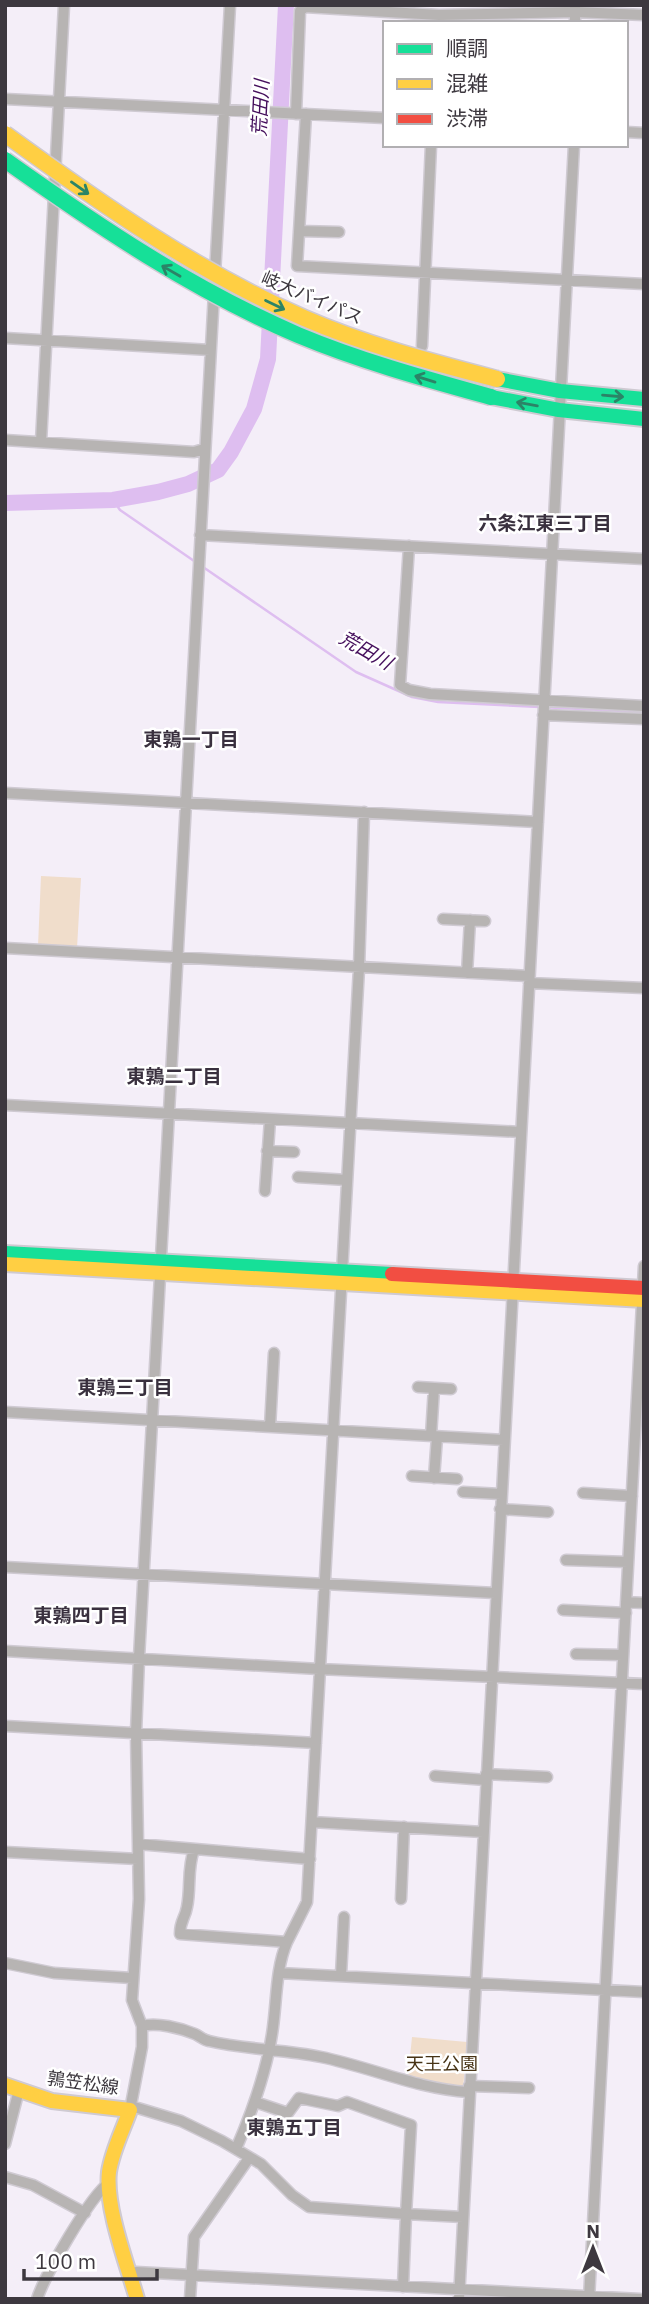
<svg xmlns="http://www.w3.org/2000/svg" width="649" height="2304" font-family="'IBM Plex Sans','Noto Sans JP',sans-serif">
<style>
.green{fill:#f0ddcb}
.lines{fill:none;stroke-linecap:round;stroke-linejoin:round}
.stream{stroke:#debef0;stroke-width:2.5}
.river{stroke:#debef0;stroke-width:16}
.street-casing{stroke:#cfcad2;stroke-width:13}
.fast-casing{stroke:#cfcad2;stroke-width:18}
.slow-casing{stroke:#cfcad2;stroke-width:18}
.jam-casing{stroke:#cfcad2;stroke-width:18}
.street{stroke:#b7b4b3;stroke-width:10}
.fast{stroke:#16e098;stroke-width:14}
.slow{stroke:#ffcf43;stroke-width:14}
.jam{stroke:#f24e42;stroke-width:14}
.fast-bridge-casing{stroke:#cfcad2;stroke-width:19;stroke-linecap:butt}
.slow-bridge-casing{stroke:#cfcad2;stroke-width:19;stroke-linecap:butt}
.fast-bridge{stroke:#16e098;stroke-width:16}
.slow-bridge{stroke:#ffcf43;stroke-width:16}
.oneway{stroke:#2b8467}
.labels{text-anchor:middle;stroke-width:5;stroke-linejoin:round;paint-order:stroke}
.street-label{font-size:18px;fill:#3d383f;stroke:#fff}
.park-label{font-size:18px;fill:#473315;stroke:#fff}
.water-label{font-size:19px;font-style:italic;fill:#450f5c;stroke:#fff}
.neighbourhood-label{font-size:19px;font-weight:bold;fill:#39303e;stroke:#fff}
</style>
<rect width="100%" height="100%" fill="#f4eef8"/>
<path class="green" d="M 41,876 L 81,878 L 77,948 L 38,946 Z
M 412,2037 L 467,2042 L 463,2089 L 408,2077 Z"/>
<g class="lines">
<path class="stream" d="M 113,500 L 120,510 L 197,563
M 203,567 L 356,672 L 412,697 L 438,702 L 644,712"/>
<path class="river" d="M 5,503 L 113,500 L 158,492 L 188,484 L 218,470 L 231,452 L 254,409 L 268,359 L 286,5"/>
<g class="street-casing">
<path id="street" d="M 355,5 L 355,10 L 439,15 L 575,12 L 644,15
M 575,5 L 575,23
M 5,99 L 385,118
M 296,114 L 300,11 L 305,7 L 355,10
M 306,114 L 297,266 L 644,284
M 626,132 L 644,133
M 299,231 L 339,232
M 215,274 L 230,5
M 5,338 L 210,350
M 422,346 L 431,145
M 5,440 L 194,452 L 204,449
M 41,442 L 64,5
M 200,535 L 644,559
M 409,546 L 400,685 L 409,690 L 430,694 L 644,706
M 543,715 L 644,719
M 5,793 L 538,822
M 443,919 L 485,921
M 5,948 L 529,976
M 467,973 L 470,920
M 529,983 L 644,988
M 5,1105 L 521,1132
M 267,1151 L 294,1152
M 298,1177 L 347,1180
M 265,1191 L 270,1120
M 418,1387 L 451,1389
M 5,1412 L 504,1440
M 270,1427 L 274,1353
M 431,1436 L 434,1388
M 412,1476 L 457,1479
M 434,1478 L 437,1437
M 463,1492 L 501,1494
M 583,1493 L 632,1496
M 500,1509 L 548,1512
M 566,1560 L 628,1562
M 5,1567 L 495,1593
M 626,1602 L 644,1603
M 563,1610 L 626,1613
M 5,1651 L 319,1669 L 644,1684
M 576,1654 L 623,1655
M 5,1726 L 316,1743
M 486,1774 L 547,1777
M 435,1776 L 486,1780
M 312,1822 L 483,1832
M 138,1844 L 310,1859
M 194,1850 C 187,1868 191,1888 187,1907 C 185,1919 180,1920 180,1934 L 287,1942 C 275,1970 277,2004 272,2034 C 266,2074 252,2112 236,2149
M 5,1852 L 138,1859
M 401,1899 L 404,1827
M 287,1942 L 307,1902 L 359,968 L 364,812
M 5,1963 L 54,1973 L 132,1978
M 279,1973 L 644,1992
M 341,1975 L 344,1917
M 142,2026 C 157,2022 180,2028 195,2034 C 200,2036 203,2040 209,2041 C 246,2050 284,2049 321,2057 C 370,2067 418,2089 468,2092
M 469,2086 L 529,2088
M 131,2106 L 181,2121 L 222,2141 L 261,2164 L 292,2195 L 309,2207 L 406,2214 L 411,2125 L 347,2102 L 338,2106 L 299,2098 L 288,2113 L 255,2102
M 130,2110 L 142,2047 L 142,2026 L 132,2000 L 139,1899 L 136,1733 L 139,1658 L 214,293
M 5,2144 L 19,2090
M 5,2177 L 33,2185 L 85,2213
M 130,2275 L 136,2272 L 640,2299
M 403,2287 L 406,2214 L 463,2217
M 37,2299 C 45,2275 90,2196 109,2183
M 190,2299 L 194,2237 L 249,2158
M 459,2299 L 574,145
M 589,2299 L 644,1266"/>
</g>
<g class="fast-casing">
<path id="fast" d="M 497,379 L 560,391 L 644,399
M 491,397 L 559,410 L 644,419
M 5,1253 L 392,1274"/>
</g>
<g class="slow-casing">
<path id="slow" d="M 5,1264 L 644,1300
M 5,2085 L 52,2101 L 130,2110 C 123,2130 112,2151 109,2172 C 105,2207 127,2264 137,2299"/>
</g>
<g class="jam-casing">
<path id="jam" d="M 392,1274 L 644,1288"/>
</g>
<use href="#street" class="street"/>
<use href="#fast" class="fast"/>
<use href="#slow" class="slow"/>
<use href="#jam" class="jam"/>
<g class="fast-bridge-casing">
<path id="fast-bridge" d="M 5,160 C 98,226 193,290 298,335 C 360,361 426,379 491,397"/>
</g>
<g class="slow-bridge-casing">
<path id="slow-bridge" d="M 5,134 C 100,203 196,271 304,318 C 366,345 432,362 497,379"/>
</g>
<use href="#fast-bridge" class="fast-bridge"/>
<use href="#slow-bridge" class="slow-bridge"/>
</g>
<defs><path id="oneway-shaft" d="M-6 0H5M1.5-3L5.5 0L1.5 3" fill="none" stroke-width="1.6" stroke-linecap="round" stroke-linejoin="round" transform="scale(1.75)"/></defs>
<g class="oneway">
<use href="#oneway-shaft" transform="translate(80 188) rotate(35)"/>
<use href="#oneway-shaft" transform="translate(171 271) rotate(-150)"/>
<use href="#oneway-shaft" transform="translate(275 305) rotate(26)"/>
<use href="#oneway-shaft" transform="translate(425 379) rotate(-163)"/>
<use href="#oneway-shaft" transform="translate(613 396) rotate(5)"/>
<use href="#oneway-shaft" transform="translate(527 404) rotate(-170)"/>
</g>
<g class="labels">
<g class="street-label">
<text transform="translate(312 298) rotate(23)" y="6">岐大バイパス</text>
<text transform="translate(83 2083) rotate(8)" y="6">鶉笠松線</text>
</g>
<g class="park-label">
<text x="442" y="2070">天王公園</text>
</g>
<g class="water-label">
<text transform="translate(260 108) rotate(-87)" y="7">荒田川</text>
<text transform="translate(366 650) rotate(30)" y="7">荒田川</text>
</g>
<g class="neighbourhood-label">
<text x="545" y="530">六条江東三丁目</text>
<text x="191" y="746">東鶉一丁目</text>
<text x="174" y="1083">東鶉二丁目</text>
<text x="125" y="1394">東鶉三丁目</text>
<text x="81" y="1622">東鶉四丁目</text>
<text x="294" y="2134">東鶉五丁目</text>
</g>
</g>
<rect width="649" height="2304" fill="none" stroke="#3d383f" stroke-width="14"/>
<rect x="383" y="21" width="245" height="126" fill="#ffffff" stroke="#b1afb2" stroke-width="2"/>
<rect x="397" y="44" width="35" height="10" fill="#16e098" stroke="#b1afb2" stroke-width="2"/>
<text x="446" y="56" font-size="21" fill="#3d383f">順調</text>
<rect x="397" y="79" width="35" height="10" fill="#ffcf43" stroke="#b1afb2" stroke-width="2"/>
<text x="446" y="91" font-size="21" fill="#3d383f">混雑</text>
<rect x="397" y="114" width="35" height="10" fill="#f24e42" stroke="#b1afb2" stroke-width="2"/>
<text x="446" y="126" font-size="21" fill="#3d383f">渋滞</text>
<g transform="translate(593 2248)" stroke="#ffffff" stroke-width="5" paint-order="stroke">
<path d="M0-5L12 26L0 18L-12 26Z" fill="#3d383f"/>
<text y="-10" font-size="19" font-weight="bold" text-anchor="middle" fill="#3d383f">N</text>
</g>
<path d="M24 2269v10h133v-10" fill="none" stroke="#3d383f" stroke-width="3.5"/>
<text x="35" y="2269" font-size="21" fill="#3d383f" stroke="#ffffff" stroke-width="5" paint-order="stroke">100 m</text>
</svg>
